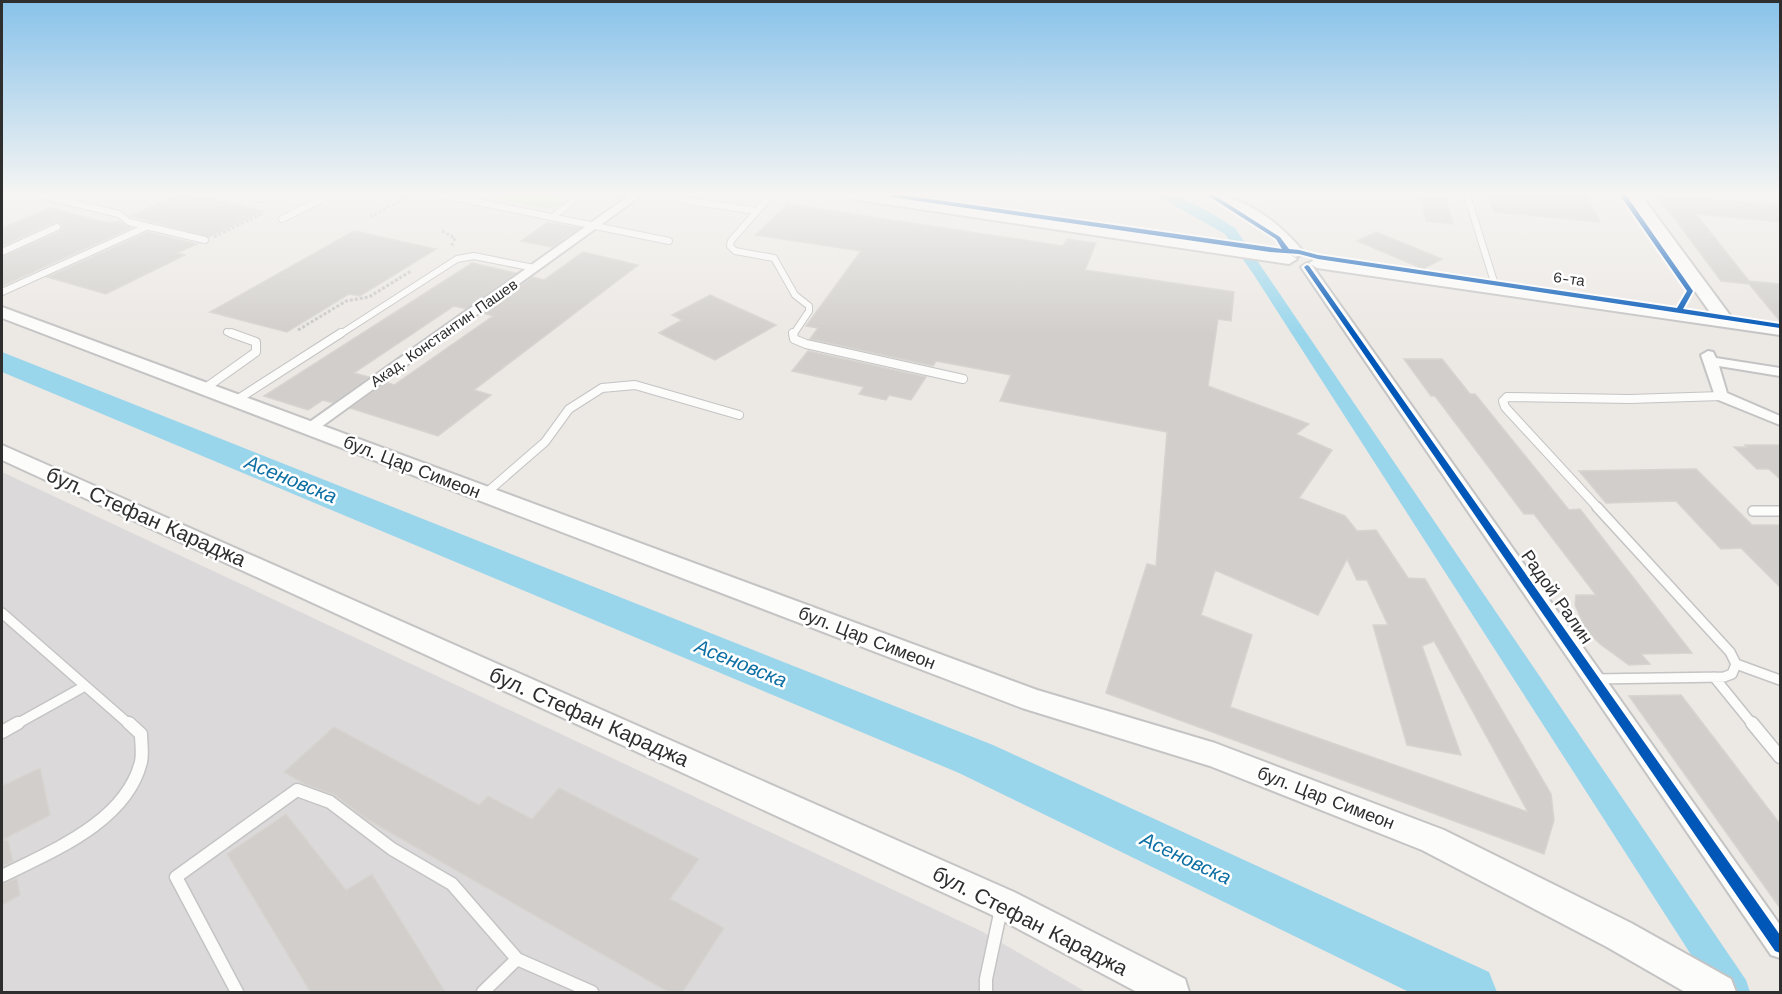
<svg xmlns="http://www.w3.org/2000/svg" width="1782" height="994" font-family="'Work Sans',sans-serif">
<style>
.industrial{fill:#dcd9db}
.green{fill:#cee6be}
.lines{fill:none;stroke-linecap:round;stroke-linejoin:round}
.canal{fill:#99d6ec;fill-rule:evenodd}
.river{fill:#99d6ec;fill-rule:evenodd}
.building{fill:#d1cecb;stroke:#d7d4d0;stroke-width:1.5;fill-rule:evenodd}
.lane-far3-casing{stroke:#c5c4c5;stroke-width:8}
.lane-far2-casing{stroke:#c5c4c5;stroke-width:10}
.lane-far1-casing{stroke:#c5c4c5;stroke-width:12}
.lane-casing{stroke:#c5c4c5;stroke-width:15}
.street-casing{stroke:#c5c4c5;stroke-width:4}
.secondary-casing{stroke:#c5c4c5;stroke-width:4}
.path{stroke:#c9c9c8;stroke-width:3;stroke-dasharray:3 2;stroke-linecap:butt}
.lane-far3{stroke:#fcfcfb;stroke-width:6}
.lane-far2{stroke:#fcfcfb;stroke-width:8}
.lane-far1{stroke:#fcfcfb;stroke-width:9}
.lane{stroke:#fcfcfb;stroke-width:12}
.street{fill:#fcfcfb;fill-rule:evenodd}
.secondary{fill:#fcfcfb;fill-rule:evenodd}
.cycleway-casing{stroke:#fff;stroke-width:4}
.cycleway{fill:#0057b8;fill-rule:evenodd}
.labels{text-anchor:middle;stroke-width:5;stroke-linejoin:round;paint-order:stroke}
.far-street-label{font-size:15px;fill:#2e2e2e;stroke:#fff}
.street-label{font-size:18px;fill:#2e2e2e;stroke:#fff}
.water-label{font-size:20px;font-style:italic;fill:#0d6fa3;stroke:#fff}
.near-street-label{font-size:21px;fill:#2e2e2e;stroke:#fff}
</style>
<rect width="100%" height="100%" fill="#ece8e4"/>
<path class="industrial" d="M 2,472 L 981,931 L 1086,992 L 2,992 Z"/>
<path class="green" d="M 479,195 L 552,195 L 564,200 L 555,207 L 546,209 Z"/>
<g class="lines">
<path class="canal" d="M 1156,195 C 1185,194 1211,213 1235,228 L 1746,980 L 1750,992 L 1715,992 L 1254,275 L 1225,234 Z"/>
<path class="river" d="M 2,352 L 993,745 L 1489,972 L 1497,992 L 1409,992 L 959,773 L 2,372 Z"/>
</g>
<path class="building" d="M 178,195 L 195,195 L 264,211 L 209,237 L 130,216 Z
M 1487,195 L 1586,195 L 1600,222 L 1494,212 Z
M 1657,195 L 1780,205 L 1780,222 L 1696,214 L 1749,281 L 1780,284 L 1780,321 L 1749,284 L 1721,281 Z
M 1421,196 L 1446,198 L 1453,224 L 1426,221 Z
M 787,204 L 1063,246 L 1067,239 L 1096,243 L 1085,270 L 1234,292 L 1231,321 L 1218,319 L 1208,386 L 1309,424 L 1296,434 L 1332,450 L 1299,498 L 1345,516 L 1357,531 L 1376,530 L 1408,578 L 1425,579 L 1551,794 L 1554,820 L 1544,854 L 1106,693 L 1147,564 L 1156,566 L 1167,432 L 1000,401 L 1011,375 L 936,361 L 933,366 L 810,339 L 818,328 L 806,326 L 861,251 L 756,235 ZM 1347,559 L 1357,580 L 1367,580 L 1388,625 L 1373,625 L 1407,745 L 1461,755 L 1422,646 L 1434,641 L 1528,812 L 1230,707 L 1252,635 L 1201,615 L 1215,570 L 1318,615 Z
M 50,208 L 99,221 L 113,223 L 119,221 L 131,228 L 2,286 L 2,257 L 59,232 L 62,227 L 60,222 L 55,222 L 2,246 L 2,228 Z
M 548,222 L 579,228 L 552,247 L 521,241 Z
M 354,231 L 436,249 L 360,296 L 349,294 L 287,332 L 210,312 Z
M 148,232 L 197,244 L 177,253 L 185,255 L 106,294 L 47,277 Z
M 1376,232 L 1442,259 L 1423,269 L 1357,241 Z
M 583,252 L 638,265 L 474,390 L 491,395 L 438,436 L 350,408 L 386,382 L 394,385 L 493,316 L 483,313 L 533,277 L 544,280 Z
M 472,263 L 516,273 L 466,309 L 454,306 L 354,373 L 369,377 L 333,403 L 323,400 L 308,410 L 264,396 Z
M 710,295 L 776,325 L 715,360 L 659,333 L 682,320 L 672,315 Z
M 808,351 L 926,377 L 911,400 L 889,395 L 886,400 L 859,394 L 864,387 L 792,371 Z
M 1404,359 L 1442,359 L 1470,394 L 1475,394 L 1569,510 L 1580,509 L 1692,653 L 1641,654 L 1650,664 L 1629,665 L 1600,644 L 1586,630 L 1575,605 L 1576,595 L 1596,595 L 1534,514 L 1524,514 L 1435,396 L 1431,396 Z
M 1745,445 L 1780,445 L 1780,479 L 1769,469 L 1757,469 L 1734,447 L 1747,447 Z
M 1696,469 L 1752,525 L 1780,525 L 1780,587 L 1741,548 L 1721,549 L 1676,501 L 1606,503 L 1579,471 Z
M 1681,695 L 1780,824 L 1780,908 L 1629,696 Z
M 334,727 L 479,805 L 488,796 L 532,819 L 559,788 L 699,859 L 670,899 L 724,928 L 682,993 L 670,993 L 365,818 L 335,795 L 306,785 L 284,772 Z
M 40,768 L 50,815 L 2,840 L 2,786 Z
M 286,814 L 346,890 L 372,874 L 446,993 L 311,993 L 227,854 Z
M 8,840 L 13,861 L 2,867 L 2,841 Z
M 17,878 L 20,895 L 2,905 L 2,884 Z"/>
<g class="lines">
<g class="lane-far3-casing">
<path id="lane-far3" d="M 40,195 L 119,214 L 129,222 L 205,240
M 443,195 L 669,241
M 771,195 L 731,241 L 730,246 L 735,251 L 774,258 L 795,295 L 809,306 L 809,311 L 793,335
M 1467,195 L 1496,288
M 259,199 L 268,195
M 682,200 L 757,211
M 554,216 L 574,200 L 567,195
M 282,219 L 330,195
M 2,252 L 57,227
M 2,292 L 146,227
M 227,332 L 235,335
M 339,335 L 457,259 L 474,256 L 534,268"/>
</g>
<g class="lane-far2-casing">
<path id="lane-far2" d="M 793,333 L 794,339 L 806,344 L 963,379
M 204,389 L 256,352 L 256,342 L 231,333
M 235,401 L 341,333
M 485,494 L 545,442 L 569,409 L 602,388 L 635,385 L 739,415
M 1598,508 L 1505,407 L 1503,401 L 1507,397 L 1630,399 L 1721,396"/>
</g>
<g class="lane-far1-casing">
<path id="lane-far1" d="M 1753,511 L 1780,511
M 2,613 L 130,725
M 1736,664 L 1780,680
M 1714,677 L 1753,725
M 1594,679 L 1724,677 L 1732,674 L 1736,664 L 1730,652 L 1597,507
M 15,725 L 85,686"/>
</g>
<g class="lane-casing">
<path id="lane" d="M 1752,723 L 1780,757
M 2,732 L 18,723
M 2,876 C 52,851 126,822 141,762 C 143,753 141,743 141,734 L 129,723
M 517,959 L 592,992
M 237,992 L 176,877 L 297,790 L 330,802 L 392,849 L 452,884 L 517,959 L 483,992
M 986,992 L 986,979 L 1001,909"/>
</g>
<g class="street-casing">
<path id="street" d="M 630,195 L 642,195 L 314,432 L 304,432 L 301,429 L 304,426 Z
M 1212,195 C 1245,195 1285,228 1305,254 L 1295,257 L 1268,230 Z
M 1307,263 L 1311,264 L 1780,925 L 1780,958 L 1771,955 L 1301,267 Z
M 1708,351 L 1713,352 L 1716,358 L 1780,368 L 1780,376 L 1719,366 L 1727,393 L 1780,416 L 1780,425 L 1716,399 L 1701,355 Z"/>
</g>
<g class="secondary-casing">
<path id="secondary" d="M 845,195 L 881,195 L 1289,254 L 1297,259 L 1289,264 L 852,199 Z
M 1627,195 L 1641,195 L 1732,318 L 1780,325 L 1780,335 L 1317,268 L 1309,263 L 1317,258 L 1712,315 Z
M 2,307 L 1037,690 L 1215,743 L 1444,830 L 1631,923 L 1731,979 L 1736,992 L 1685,992 L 1607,947 L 1422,850 L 1210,766 L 1022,708 L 2,318 Z
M 2,445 L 1014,892 L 1185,979 L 1189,992 L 1137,992 L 990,914 L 2,460 Z"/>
</g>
<path class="path" d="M 370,217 L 411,195
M 442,231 L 455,238 L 451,247
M 214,237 L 264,213
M 298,330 L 346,301 L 369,297 L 411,271"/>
<use href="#lane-far3" class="lane-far3"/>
<use href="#lane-far2" class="lane-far2"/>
<use href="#lane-far1" class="lane-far1"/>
<use href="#lane" class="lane"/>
<use href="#street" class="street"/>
<use href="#secondary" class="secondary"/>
<g class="cycleway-casing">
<path id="cycleway" d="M 888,195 L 902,195 L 1282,249 L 1276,239 L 1207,195 L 1214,195 L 1280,237 L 1289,249 L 1299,250 L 1318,255 L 1677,308 L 1687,291 L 1620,195 L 1626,195 L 1693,291 L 1683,309 L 1780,324 L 1780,328 L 1318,259 L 1299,254 L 1270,252 L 891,197 Z
M 1307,265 L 1309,266 L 1780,935 L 1780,953 L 1775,951 L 1304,267 Z"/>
</g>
<use href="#cycleway" class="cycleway"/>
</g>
<linearGradient id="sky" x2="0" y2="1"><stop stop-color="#88c2ea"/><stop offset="0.58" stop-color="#f6f5f3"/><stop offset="1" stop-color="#f6f5f3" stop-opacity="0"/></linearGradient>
<rect width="1782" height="334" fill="url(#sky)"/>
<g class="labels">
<g class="far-street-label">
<text transform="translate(1569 279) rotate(8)" y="5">6-та</text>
<text transform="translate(444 333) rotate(-35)" y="5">Акад. Константин Пашев</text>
</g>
<g class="street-label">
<text transform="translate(412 467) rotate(21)" y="6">бул. Цар Симеон</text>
<text transform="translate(1557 597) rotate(55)" y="6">Радой Ралин</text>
<text transform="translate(867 638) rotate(21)" y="6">бул. Цар Симеон</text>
<text transform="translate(1326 798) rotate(21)" y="6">бул. Цар Симеон</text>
</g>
<g class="water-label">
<text transform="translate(291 479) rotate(22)" y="7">Асеновска</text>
<text transform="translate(741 663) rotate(22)" y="7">Асеновска</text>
<text transform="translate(1186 858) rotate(25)" y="7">Асеновска</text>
</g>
<g class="near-street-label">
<text transform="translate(146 517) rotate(24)" y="7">бул. Стефан Караджа</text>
<text transform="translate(589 717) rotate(24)" y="7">бул. Стефан Караджа</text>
<text transform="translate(1030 921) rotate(27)" y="7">бул. Стефан Караджа</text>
</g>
</g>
<rect width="1782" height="994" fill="none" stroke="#2e2e2e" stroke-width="6"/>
</svg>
